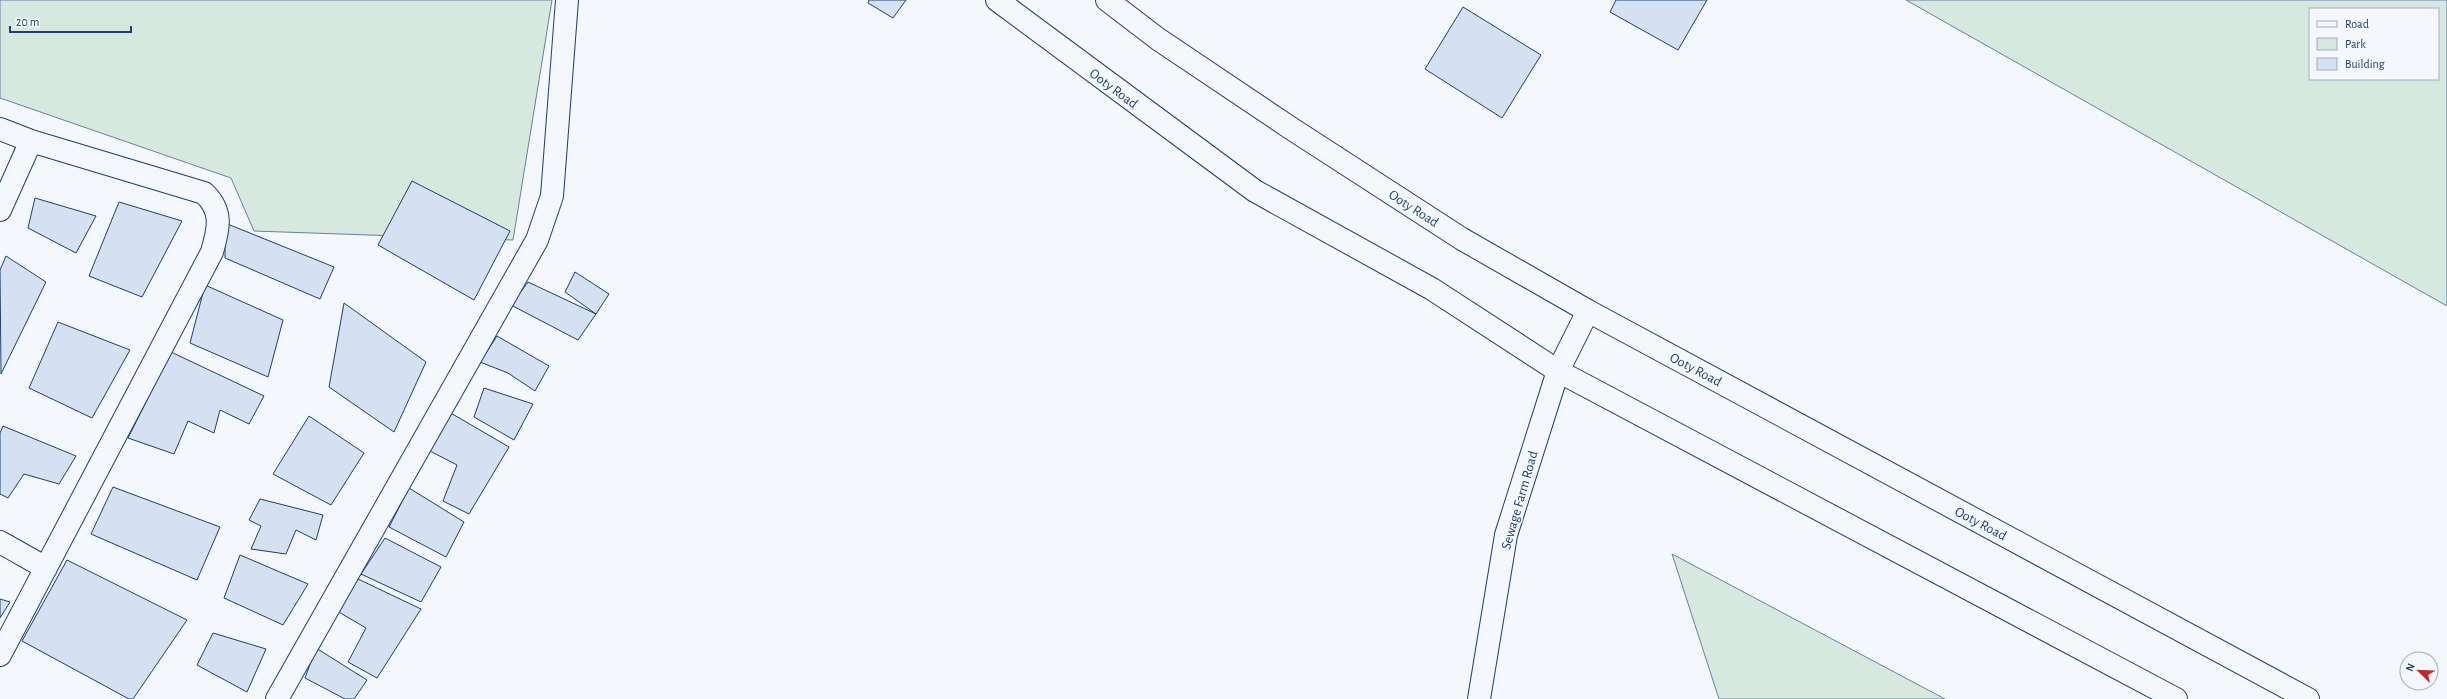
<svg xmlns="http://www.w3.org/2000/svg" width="2447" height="699" font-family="'Alegreya Sans',sans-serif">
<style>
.green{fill:#d7e8df;stroke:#687fa3;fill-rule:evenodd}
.building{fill:#d5e0f0;stroke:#1d3f73}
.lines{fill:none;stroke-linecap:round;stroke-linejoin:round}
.minor-casing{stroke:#1d3f73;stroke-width:24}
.secondary-casing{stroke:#1d3f73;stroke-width:24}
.primary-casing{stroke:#1d3f73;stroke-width:24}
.minor{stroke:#f4f7fb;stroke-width:22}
.secondary{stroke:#f4f7fb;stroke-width:22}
.primary{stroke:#f4f7fb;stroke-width:22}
.labels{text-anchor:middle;stroke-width:3;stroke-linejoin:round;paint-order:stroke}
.street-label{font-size:14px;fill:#1d3f73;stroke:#f4f7fb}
</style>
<rect width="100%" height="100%" fill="#f4f7fb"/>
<path class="green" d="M 0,0 L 552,0 L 513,240 L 254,231 L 231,178 L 0,98 Z
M 1906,0 L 2447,0 L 2447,306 ZM 2310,9 L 2438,9 L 2438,79 L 2310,79 Z
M 1672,554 L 1945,699 L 1719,699 Z"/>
<path class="building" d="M 869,0 L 906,0 L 893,18 L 868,3 Z
M 1616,0 L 1707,0 L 1678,50 L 1610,12 Z
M 1463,7 L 1541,55 L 1502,118 L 1425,69 Z
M 412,181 L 510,231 L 474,300 L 378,245 Z
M 35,198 L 96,216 L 76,253 L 28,228 Z
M 119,202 L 182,221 L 142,297 L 89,276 Z
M 225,223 L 334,267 L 320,299 L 225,258 Z
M 6,256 L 46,282 L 1,374 L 0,270 Z
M 575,272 L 609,294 L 596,314 L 565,292 Z
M 528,282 L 596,314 L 578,340 L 511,305 Z
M 205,285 L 283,320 L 268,377 L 190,343 Z
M 344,303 L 426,362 L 394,432 L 329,387 Z
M 58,322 L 130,350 L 92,418 L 29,388 Z
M 497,336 L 549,366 L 535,391 L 508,373 L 480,362 Z
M 171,352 L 264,396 L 249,424 L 220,410 L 214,433 L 188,421 L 174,454 L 128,438 Z
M 484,388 L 533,404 L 514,440 L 474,417 Z
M 449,412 L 509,447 L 469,514 L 443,501 L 457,465 L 428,450 Z
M 309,416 L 364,453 L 331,505 L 273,474 Z
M 3,426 L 76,456 L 59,484 L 24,474 L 8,498 L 0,494 L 0,433 Z
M 113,487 L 220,527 L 197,580 L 91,534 Z
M 409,488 L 464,522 L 446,557 L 389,527 Z
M 260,499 L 323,515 L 316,540 L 296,530 L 286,554 L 251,549 L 261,526 L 249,520 Z
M 385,538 L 441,567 L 421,602 L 361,574 Z
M 240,555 L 308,584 L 283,625 L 224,598 Z
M 67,560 L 187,620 L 133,699 L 129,699 L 22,641 Z
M 358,579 L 421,609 L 377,678 L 348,662 L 366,628 L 337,611 Z
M 0,599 L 10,602 L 0,618 Z
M 213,633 L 266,649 L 247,692 L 197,665 Z
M 316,648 L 367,680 L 354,699 L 345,699 L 305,678 Z"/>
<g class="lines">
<g class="minor-casing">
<path id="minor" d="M 0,129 L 31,141 L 204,193 C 223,211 219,228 212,252 L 0,655
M 0,210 L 31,141
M 0,542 L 46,568
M 277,699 L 537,240 L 552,196 L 567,0"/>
</g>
<g class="secondary-casing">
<path id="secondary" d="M 1479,699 L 1506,535 L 1558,371 L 1588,311"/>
</g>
<g class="primary-casing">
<path id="primary" d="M 997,0 L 1255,191 L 1432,289 L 1558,371 L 2176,699
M 1107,0 L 1158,39 L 1289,127 L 1462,239 L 1588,311 L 2308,699"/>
</g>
<use href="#minor" class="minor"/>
<use href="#secondary" class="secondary"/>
<use href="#primary" class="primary"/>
</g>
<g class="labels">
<g class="street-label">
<text transform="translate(1114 88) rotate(37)" y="5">Ooty Road</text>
<text transform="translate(1414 208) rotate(33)" y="5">Ooty Road</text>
<text transform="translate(1696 369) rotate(28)" y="5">Ooty Road</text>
<text transform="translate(1519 500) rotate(-74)" y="5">Sewage Farm Road</text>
<text transform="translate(1981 523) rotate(28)" y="5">Ooty Road</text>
</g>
</g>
<rect x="2309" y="8" width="130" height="72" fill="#f4f7fb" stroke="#9eadc5"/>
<rect x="2317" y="21" width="20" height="6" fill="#f4f7fb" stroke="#9eadc5"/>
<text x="2345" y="28" font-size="12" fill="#1d3f73">Road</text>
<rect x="2317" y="38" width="20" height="12" fill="#d7e8df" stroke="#9eadc5"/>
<text x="2345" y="48" font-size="12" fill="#1d3f73">Park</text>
<rect x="2317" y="58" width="20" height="12" fill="#d5e0f0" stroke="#9eadc5"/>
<text x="2345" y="68" font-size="12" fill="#1d3f73">Building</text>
<g transform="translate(2419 671) rotate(293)"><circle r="19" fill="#f4f7fb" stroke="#9eadc5"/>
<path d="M0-3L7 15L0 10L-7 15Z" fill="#c62828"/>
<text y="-6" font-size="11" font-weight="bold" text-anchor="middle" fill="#1d3f73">N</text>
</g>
<path d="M10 26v6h121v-6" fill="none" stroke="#1d3f73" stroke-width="2"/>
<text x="16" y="26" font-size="12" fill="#1d3f73" stroke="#f4f7fb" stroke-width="3" paint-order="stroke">20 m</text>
</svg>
